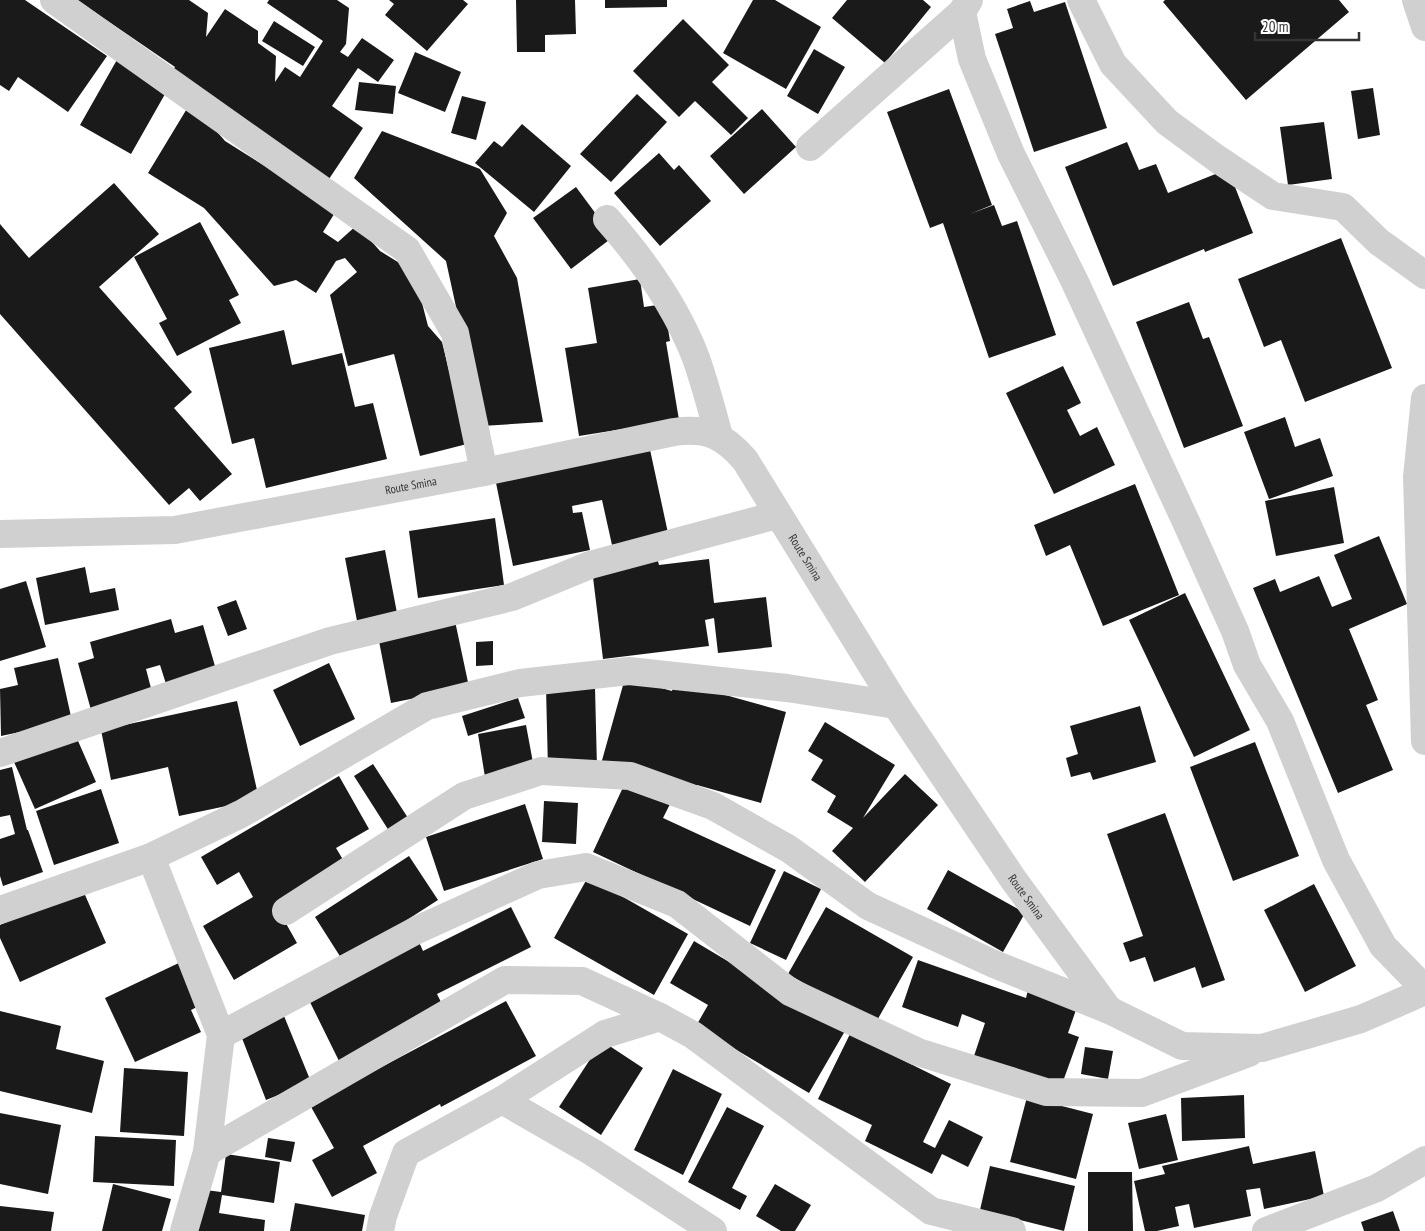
<svg xmlns="http://www.w3.org/2000/svg" width="1425" height="1231" font-family="'PT Sans Narrow',sans-serif">
<style>
.building{fill:#1a1a1a}
.lines{fill:none;stroke-linecap:round;stroke-linejoin:round}
.street{stroke:#d0d0d0;stroke-width:28}
.labels{text-anchor:middle;stroke-width:5;stroke-linejoin:round;paint-order:stroke}
.street-label{font-size:12px;fill:#333;stroke:#fff}
</style>
<rect width="100%" height="100%" fill="#fff"/>
<path class="building" d="M 0,0 L 25,0 L 107,56 L 68,112 L 18,77 L 9,91 L 0,85 Z
M 77,0 L 189,0 L 208,13 L 206,37 L 225,9 L 258,31 L 258,43 L 276,56 L 275,82 L 285,67 L 300,77 L 323,41 L 267,3 L 269,0 L 337,0 L 349,8 L 346,44 L 340,52 L 348,57 L 362,38 L 394,60 L 378,82 L 358,68 L 332,106 L 363,128 L 329,179 L 172,72 L 175,67 Z
M 389,0 L 463,0 L 468,4 L 427,51 L 385,15 L 394,4 Z
M 516,0 L 575,0 L 576,34 L 545,35 L 545,52 L 517,52 Z
M 605,0 L 667,0 L 667,7 L 605,8 Z
M 753,0 L 775,0 L 821,27 L 786,89 L 723,53 Z
M 847,0 L 923,0 L 931,7 L 885,63 L 832,18 Z
M 1165,0 L 1339,0 L 1349,12 L 1246,100 L 1163,2 Z
M 1030,1 L 1034,12 L 1065,2 L 1107,128 L 1034,152 L 995,34 L 1013,28 L 1007,9 Z
M 683,19 L 729,65 L 712,82 L 748,118 L 731,135 L 695,101 L 679,117 L 633,71 Z
M 274,21 L 315,47 L 303,66 L 262,41 Z
M 814,49 L 845,67 L 818,114 L 787,96 Z
M 415,52 L 461,72 L 445,112 L 398,93 Z
M 118,58 L 169,87 L 131,154 L 80,125 Z
M 359,82 L 396,86 L 393,114 L 355,110 Z
M 1373,88 L 1380,135 L 1358,139 L 1351,91 Z
M 949,89 L 992,205 L 970,214 L 994,205 L 1002,226 L 1017,221 L 1056,335 L 989,358 L 943,223 L 930,228 L 887,112 Z
M 637,94 L 667,122 L 611,182 L 580,154 Z
M 462,96 L 486,102 L 476,140 L 451,133 Z
M 191,102 L 225,141 L 336,211 L 323,232 L 338,242 L 357,225 L 380,251 L 414,272 L 428,326 L 442,342 L 467,444 L 420,456 L 394,354 L 348,366 L 330,295 L 357,272 L 345,258 L 336,261 L 316,293 L 296,280 L 274,286 L 204,208 L 148,173 Z
M 762,109 L 796,147 L 744,194 L 710,156 Z
M 1324,122 L 1332,179 L 1288,185 L 1280,127 Z
M 522,124 L 571,166 L 534,212 L 475,163 L 494,141 L 502,147 Z
M 382,131 L 480,169 L 507,213 L 494,236 L 517,278 L 543,422 L 482,426 L 446,261 L 354,178 Z
M 1127,142 L 1139,170 L 1156,164 L 1168,193 L 1228,169 L 1253,233 L 1205,252 L 1204,249 L 1113,286 L 1065,167 Z
M 659,153 L 674,170 L 679,165 L 711,201 L 660,246 L 614,193 Z
M 114,183 L 159,234 L 99,287 L 192,392 L 174,408 L 232,474 L 200,501 L 189,488 L 169,505 L 0,314 L 0,224 L 29,258 Z
M 576,187 L 613,237 L 571,269 L 533,218 Z
M 200,222 L 239,295 L 229,300 L 241,323 L 177,356 L 159,323 L 167,319 L 134,257 Z
M 1341,238 L 1392,368 L 1305,402 L 1281,340 L 1264,347 L 1238,279 Z
M 640,279 L 644,307 L 664,304 L 670,341 L 666,342 L 679,420 L 579,436 L 565,348 L 597,343 L 588,288 Z
M 1189,302 L 1203,339 L 1209,337 L 1243,426 L 1184,448 L 1136,322 Z
M 284,330 L 292,365 L 342,353 L 355,407 L 373,403 L 387,459 L 266,488 L 254,438 L 232,444 L 209,348 Z
M 1063,366 L 1081,403 L 1067,410 L 1080,436 L 1097,427 L 1115,465 L 1054,494 L 1006,393 Z
M 1285,417 L 1295,447 L 1320,438 L 1333,476 L 1269,499 L 1244,432 Z
M 649,445 L 668,533 L 612,545 L 602,500 L 572,506 L 573,513 L 582,512 L 590,550 L 513,566 L 495,478 Z
M 1135,484 L 1179,595 L 1103,626 L 1070,545 L 1046,556 L 1034,525 Z
M 1334,487 L 1344,543 L 1276,556 L 1265,501 Z
M 495,518 L 504,585 L 418,598 L 409,531 Z
M 1379,536 L 1407,604 L 1349,629 L 1378,700 L 1366,705 L 1393,770 L 1338,793 L 1253,588 L 1275,579 L 1280,592 L 1319,576 L 1332,607 L 1352,599 L 1334,555 Z
M 385,550 L 397,613 L 357,621 L 345,558 Z
M 709,559 L 714,603 L 766,597 L 772,647 L 718,653 L 714,618 L 705,620 L 709,646 L 603,659 L 592,569 L 658,561 L 659,565 Z
M 85,567 L 90,593 L 115,588 L 119,610 L 45,625 L 36,578 Z
M 26,581 L 46,647 L 0,661 L 0,589 Z
M 1185,593 L 1250,730 L 1194,757 L 1129,620 Z
M 236,600 L 247,629 L 228,636 L 217,607 Z
M 171,619 L 175,633 L 203,625 L 217,673 L 167,687 L 160,665 L 146,669 L 152,692 L 91,710 L 78,663 L 94,658 L 90,642 Z
M 455,621 L 469,687 L 391,703 L 378,636 Z
M 493,641 L 493,665 L 476,666 L 476,642 Z
M 58,658 L 72,721 L 1,736 L 0,689 L 18,685 L 14,668 Z
M 329,663 L 355,719 L 300,746 L 273,690 Z
M 625,678 L 672,691 L 675,681 L 786,712 L 761,803 L 697,785 L 695,790 L 601,764 Z
M 595,687 L 597,768 L 548,769 L 546,688 Z
M 518,698 L 525,718 L 468,736 L 462,716 Z
M 237,701 L 259,799 L 179,816 L 168,767 L 111,780 L 101,730 Z
M 1140,706 L 1156,762 L 1093,780 L 1090,772 L 1071,777 L 1066,758 L 1078,754 L 1070,726 Z
M 825,722 L 895,765 L 863,818 L 905,774 L 938,805 L 865,882 L 832,851 L 853,828 L 827,812 L 836,796 L 811,780 L 823,760 L 808,751 Z
M 526,725 L 534,768 L 485,777 L 478,734 Z
M 75,734 L 96,782 L 35,809 L 14,762 Z
M 1255,742 L 1299,856 L 1233,881 L 1190,767 Z
M 373,764 L 410,821 L 391,834 L 354,776 Z
M 12,767 L 27,830 L 28,830 L 43,872 L 3,886 L 0,876 L 0,839 L 15,834 L 10,815 L 0,817 L 0,770 Z
M 339,776 L 369,829 L 336,848 L 345,863 L 275,904 L 297,943 L 234,980 L 203,926 L 253,897 L 239,872 L 217,885 L 201,857 Z
M 625,783 L 670,804 L 663,818 L 776,870 L 750,926 L 593,852 Z
M 101,789 L 119,843 L 54,865 L 36,811 Z
M 544,801 L 578,803 L 576,844 L 542,842 Z
M 525,804 L 543,859 L 444,891 L 426,837 Z
M 1165,813 L 1225,980 L 1202,988 L 1195,967 L 1154,982 L 1145,957 L 1130,962 L 1123,943 L 1143,936 L 1107,834 Z
M 409,856 L 438,900 L 343,961 L 315,917 Z
M 948,870 L 1025,913 L 1003,952 L 927,909 Z
M 784,871 L 821,889 L 786,960 L 750,943 Z
M 588,877 L 688,934 L 654,995 L 554,938 Z
M 1314,884 L 1356,966 L 1305,992 L 1264,910 Z
M 82,888 L 106,943 L 20,982 L 0,938 L 0,925 Z
M 511,907 L 531,947 L 437,994 L 444,1008 L 339,1061 L 308,998 L 419,942 L 423,951 Z
M 826,907 L 913,957 L 875,1024 L 788,974 Z
M 694,941 L 845,1031 L 809,1093 L 696,1026 L 708,1005 L 670,983 Z
M 918,960 L 1026,998 L 1028,990 L 1077,1007 L 1068,1033 L 1079,1037 L 1061,1087 L 974,1056 L 985,1023 L 962,1014 L 958,1027 L 902,1007 Z
M 183,961 L 203,1004 L 191,1010 L 201,1032 L 135,1062 L 105,998 Z
M 506,1001 L 536,1056 L 441,1107 L 440,1104 L 363,1146 L 377,1173 L 332,1197 L 312,1160 L 334,1148 L 310,1105 Z
M 0,1011 L 61,1026 L 56,1049 L 104,1061 L 92,1113 L 0,1091 Z
M 284,1016 L 311,1082 L 266,1100 L 240,1033 Z
M 850,1034 L 951,1084 L 923,1142 L 935,1148 L 949,1120 L 983,1137 L 968,1167 L 942,1154 L 932,1174 L 865,1141 L 872,1125 L 818,1099 Z
M 602,1041 L 643,1068 L 601,1135 L 559,1107 Z
M 1085,1047 L 1113,1051 L 1108,1079 L 1081,1074 Z
M 124,1068 L 188,1072 L 184,1136 L 120,1132 Z
M 673,1069 L 722,1094 L 683,1175 L 634,1150 Z
M 1244,1095 L 1245,1138 L 1182,1141 L 1181,1098 Z
M 1027,1097 L 1093,1114 L 1076,1179 L 1010,1162 Z
M 727,1107 L 764,1126 L 732,1188 L 747,1196 L 740,1210 L 688,1182 Z
M 0,1113 L 61,1125 L 48,1194 L 0,1184 Z
M 1166,1114 L 1178,1160 L 1139,1169 L 1128,1123 Z
M 95,1136 L 176,1140 L 174,1186 L 93,1182 Z
M 268,1138 L 295,1142 L 291,1162 L 265,1157 Z
M 1249,1146 L 1253,1164 L 1315,1151 L 1324,1196 L 1264,1209 L 1260,1188 L 1246,1190 L 1251,1216 L 1194,1228 L 1189,1204 L 1175,1207 L 1179,1226 L 1157,1231 L 1145,1231 L 1134,1181 L 1165,1174 L 1162,1166 Z
M 226,1154 L 280,1162 L 274,1203 L 222,1195 L 219,1213 L 265,1220 L 264,1231 L 192,1231 L 198,1189 L 221,1192 Z
M 990,1166 L 1075,1186 L 1064,1231 L 980,1210 Z
M 1088,1172 L 1132,1172 L 1133,1231 L 1088,1231 Z
M 113,1184 L 171,1199 L 162,1231 L 102,1231 Z
M 775,1184 L 811,1205 L 795,1231 L 781,1231 L 756,1216 Z
M 295,1203 L 365,1215 L 362,1231 L 290,1231 Z
M 0,1206 L 54,1212 L 51,1231 L 0,1231 Z
M 1393,1211 L 1400,1231 L 1364,1231 L 1361,1222 Z"/>
<g class="lines">
<g class="street">
<path d="M 54,0 L 407,250 L 455,333 L 484,472"/>
<path d="M 969,0 L 962,12 L 972,59 L 1011,154 L 1074,280 L 1187,524 L 1235,631 L 1247,665 L 1280,721 L 1336,860 L 1383,946 L 1425,989"/>
<path d="M 1081,0 L 1113,64 L 1167,122 L 1216,158 L 1273,196 L 1343,207 L 1379,242 L 1425,275"/>
<path d="M 1416,0 L 1425,27"/>
<path d="M 810,147 L 962,12"/>
<path d="M 607,219 C 644,261 676,306 696,358 C 705,384 712,410 719,436"/>
<path d="M 1425,398 L 1417,477 L 1425,741"/>
<path id="s1" d="M 0,534 L 175,530 L 484,472 L 674,432 C 707,427 724,436 745,460 L 896,705 L 1013,879 L 1109,1010 L 1182,1046 L 1262,1048 L 1361,1019 L 1425,991"/>
<path d="M 0,753 L 330,641 L 512,597 L 590,565 L 777,515"/>
<path d="M 151,857 L 221,1035 L 207,1152 L 184,1231"/>
<path d="M 0,910 L 151,857 L 241,814 L 427,706 L 520,683 L 629,671 L 787,688 L 896,705"/>
<path d="M 286,911 L 464,796 L 541,771 L 630,776 L 713,806 L 789,849 L 868,906 L 994,964 L 1109,1010"/>
<path d="M 221,1035 L 417,930 L 538,875 L 586,867 L 677,904 L 790,992 L 918,1052 L 1046,1092 L 1142,1093 L 1249,1053"/>
<path d="M 502,1100 L 592,1152 L 713,1231"/>
<path d="M 207,1152 L 505,980 L 582,981 L 660,1017 L 693,1035 L 931,1211 L 1012,1231"/>
<path d="M 380,1231 L 383,1216 L 406,1153 L 502,1100 L 605,1034 L 660,1017"/>
<path d="M 1266,1231 L 1377,1188 L 1425,1160"/>
</g>
</g>
<g class="labels">
<g class="street-label">
<text dy="4" stroke="none"><textPath href="#s1" startOffset="415">Route Smina</textPath></text>
<text dy="4" stroke="none"><textPath href="#s1" startOffset="879">Route Smina</textPath></text>
<text dy="4" stroke="none"><textPath href="#s1" startOffset="1284">Route Smina</textPath></text>
</g>
</g>
<path d="M1255 32v8h104v-8" fill="none" stroke="#333333" stroke-width="2.5"/>
<text x="1262" y="32" font-size="15" fill="#333333" stroke="#ffffff" stroke-width="4" paint-order="stroke">20 m</text>
</svg>
